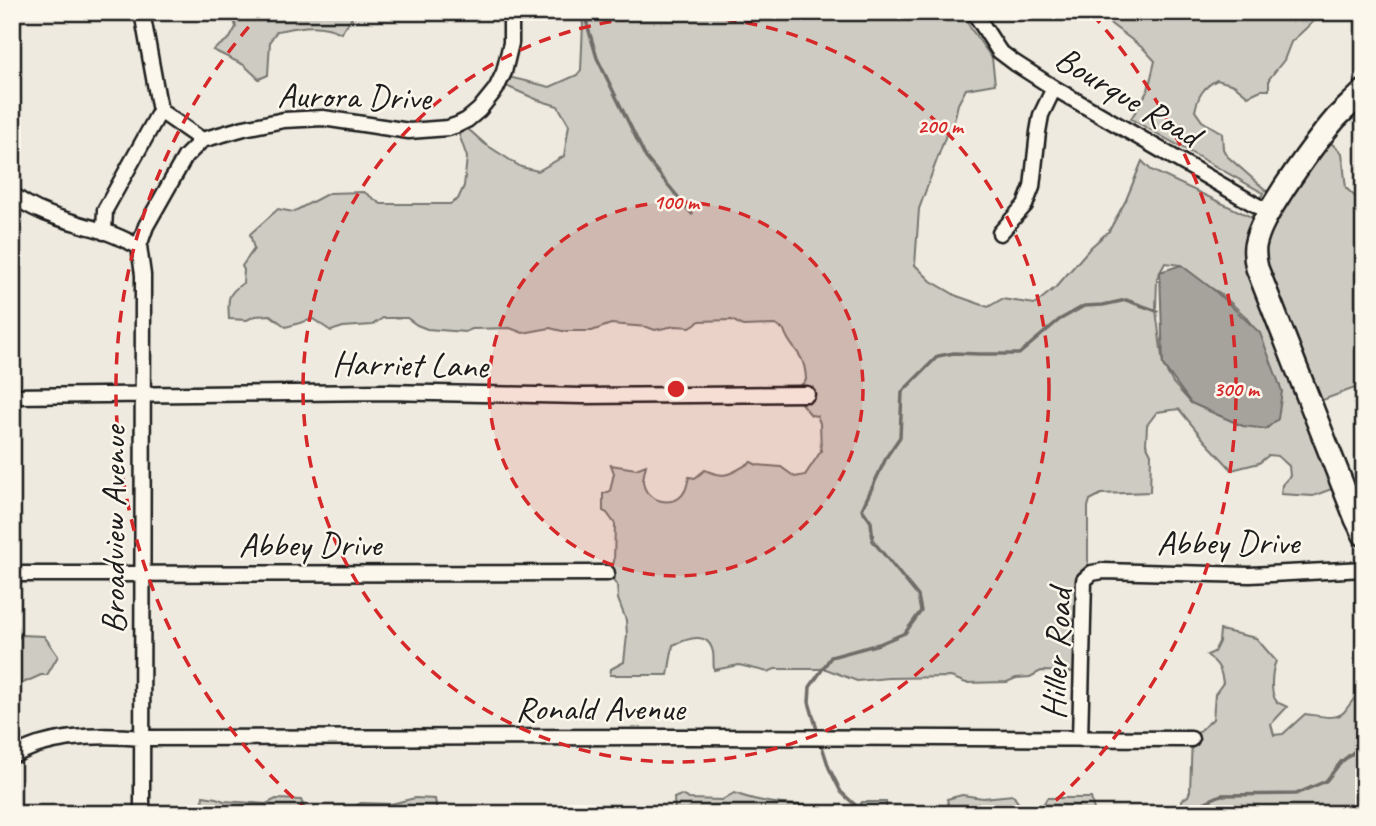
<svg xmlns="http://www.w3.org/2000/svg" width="1376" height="826" font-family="Caveat,sans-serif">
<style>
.green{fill:#ceccc2;stroke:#75746f;stroke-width:2;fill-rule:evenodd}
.water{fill:#a6a39d;stroke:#6f6d69;stroke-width:2}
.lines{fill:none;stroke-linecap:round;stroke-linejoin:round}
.stream{stroke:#6f6d69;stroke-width:3.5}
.street-casing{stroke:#1c1c1c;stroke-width:19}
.secondary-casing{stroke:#1c1c1c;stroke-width:26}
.street{stroke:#fbf7ec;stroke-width:14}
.secondary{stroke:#fbf7ec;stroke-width:21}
.ring{fill:none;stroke:#d62828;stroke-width:3.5;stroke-dasharray:12 9}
.labels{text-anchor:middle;stroke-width:5;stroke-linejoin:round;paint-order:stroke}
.street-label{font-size:35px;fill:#1c1c1c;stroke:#fbf7ec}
.centre{fill:#d62828;stroke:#fbf7ec;stroke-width:3.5}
.ring-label{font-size:21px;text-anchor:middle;font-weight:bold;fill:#d62828;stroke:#fbf7ec;stroke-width:5;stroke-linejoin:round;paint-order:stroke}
</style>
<rect width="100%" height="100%" fill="#eeeadf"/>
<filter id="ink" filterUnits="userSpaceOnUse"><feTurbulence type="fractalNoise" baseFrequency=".0143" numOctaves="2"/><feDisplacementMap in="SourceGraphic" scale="14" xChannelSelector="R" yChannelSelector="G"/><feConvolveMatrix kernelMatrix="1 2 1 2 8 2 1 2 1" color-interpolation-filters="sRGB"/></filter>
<g filter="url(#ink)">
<path class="green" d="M 232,12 L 356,12 L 341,33 C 320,22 299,27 277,31 L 270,41 L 268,75 L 259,79 L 244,65 L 213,50 L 230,38 L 236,27 Z
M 575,12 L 962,12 L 971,29 L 992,58 L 995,84 L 966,89 L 958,104 L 952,130 L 947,132 L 919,209 L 915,265 L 931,281 L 957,296 L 988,307 L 1002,299 L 1035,304 L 1056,287 L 1091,247 L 1109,231 L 1126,200 L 1142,161 L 1151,170 L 1251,217 L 1263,193 L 1131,119 L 1148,90 L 1155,61 L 1144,49 L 1095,12 L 1311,12 L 1315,20 L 1291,42 L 1284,60 L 1269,79 L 1269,90 L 1261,90 L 1248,96 L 1234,85 L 1217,80 C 1203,87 1198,96 1195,111 L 1202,121 L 1222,133 L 1223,149 L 1227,156 L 1268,192 L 1286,180 L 1321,134 L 1342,153 L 1346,188 L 1364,205 L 1364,387 L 1360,386 L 1309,405 L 1337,487 L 1313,496 L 1281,494 L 1282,485 L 1290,476 L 1289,466 L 1278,456 L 1269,455 L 1259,463 L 1232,470 L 1205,441 L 1179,409 L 1157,412 L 1147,425 L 1146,444 L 1151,454 L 1150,492 L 1101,494 L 1090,500 L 1088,507 L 1088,575 L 1077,672 L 1041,671 L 1030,677 L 1016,678 L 1007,682 L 966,683 L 951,677 L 888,678 L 857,681 L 826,669 L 775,669 L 768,672 L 739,665 L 714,670 C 713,664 714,657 713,652 C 708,630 687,639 673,645 L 668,675 L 610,675 L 611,669 L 624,662 L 627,635 L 626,620 L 618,599 L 617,585 L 605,572 L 614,562 L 615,524 L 607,513 L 603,511 L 603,494 L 610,491 L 614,473 L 611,465 L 636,469 L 646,465 C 645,470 643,477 643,482 C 645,499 665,506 679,498 C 686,493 687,485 689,477 L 695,478 L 705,470 C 727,480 731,473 751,462 L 757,465 L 781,467 L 795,477 L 805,475 L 821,451 L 820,423 L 817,416 L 811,415 L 793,394 L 806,380 C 805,350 791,352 784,330 L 775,325 L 743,326 L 732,320 L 700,321 L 690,327 L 675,326 L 655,330 L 647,327 L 611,324 L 592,331 L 562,331 L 550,328 L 523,333 L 510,328 L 472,329 L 465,332 L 427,329 L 417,325 L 407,318 L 383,318 L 372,325 L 343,327 L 331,331 L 313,319 L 286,327 L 270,315 L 255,316 L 247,320 L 229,319 C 228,299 226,295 243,283 L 244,270 L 242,266 L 254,249 L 250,234 L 278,209 L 293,212 L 329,193 L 364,192 L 381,204 L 450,204 L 458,199 L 464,186 L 467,157 L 455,123 L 459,121 L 485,144 L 521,167 L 538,171 L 564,156 L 569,125 L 558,106 L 538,100 L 497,82 L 500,75 L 550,87 L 577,75 L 581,70 L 583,24 L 581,16 ZM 1165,263 L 1181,265 L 1196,280 L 1220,293 L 1245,316 L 1259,335 L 1243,426 L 1191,403 L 1173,383 L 1163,365 L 1156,310 L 1157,278 Z
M 1220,630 L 1256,638 L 1276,661 C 1272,670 1269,694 1277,702 C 1278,703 1286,706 1287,707 L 1271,724 L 1274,735 L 1283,734 L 1305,714 C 1316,715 1336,721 1344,712 C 1349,706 1352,700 1358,695 L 1359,681 L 1364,680 L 1364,814 L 1179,814 L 1182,800 L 1188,796 L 1190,791 L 1192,738 L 1213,719 L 1215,694 L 1223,683 C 1221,668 1218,664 1207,655 L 1214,652 L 1219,642 Z
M 20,635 L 44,636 L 58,656 L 47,675 L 41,675 L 12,688 L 12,641 L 18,639 Z
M 734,793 C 758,802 782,805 808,806 L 813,813 L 816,814 L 675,814 L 674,798 L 681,795 L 689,799 L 722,800 Z
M 962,795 L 983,798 L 1013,795 C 1022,810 1024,812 1042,807 L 1047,798 L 1091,798 L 1095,814 L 944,814 L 949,808 L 947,799 Z
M 203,796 L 216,798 L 224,801 L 266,804 L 276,799 L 301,800 L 307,814 L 196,814 C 202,810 202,803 203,796 Z
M 415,798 L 435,799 L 437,811 L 440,814 L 337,814 L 346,811 L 361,803 L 391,804 Z
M 862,802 L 886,802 L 887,814 L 852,814 L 858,809 Z"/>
<path class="water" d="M 1181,265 L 1214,290 L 1260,333 L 1282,391 L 1278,419 L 1266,429 L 1243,426 L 1191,403 L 1163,365 L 1160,272 Z"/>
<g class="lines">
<path class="stream" d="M 587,12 L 587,24 L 597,58 L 646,158 L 692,214
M 818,733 L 809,702 L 810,687 L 831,657 L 879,644 L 905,633 L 921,611 L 918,596 L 873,541 L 871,522 L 862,509 L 887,456 L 900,437 L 902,392 L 938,356 L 954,353 L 979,354 L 1019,354 L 1059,320 L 1084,306 L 1103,305 L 1126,300 L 1157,311
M 820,740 L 829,768 L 841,792 L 865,814
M 1189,814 L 1201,804 L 1221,795 L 1296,794 L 1326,781 L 1341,762 L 1364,744"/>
<g class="street-casing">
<path id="street" d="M 142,12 L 160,111 L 202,140
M 974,12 L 999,51 L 1015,63 L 1054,88 L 1268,212
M 12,194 C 39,216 72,221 103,231 C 116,235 127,241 139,246
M 104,232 L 105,210 L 160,111
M 1000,233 L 1025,205 L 1032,187 L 1038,132 L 1041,115 L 1054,88
M 12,396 L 385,392 L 583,396 L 807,394
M 12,574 L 607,573
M 1080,739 L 1084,580 L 1092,573 L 1103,571 L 1250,575 L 1364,569
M 12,756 C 21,752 29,748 38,745 C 71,735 109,735 143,738 L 684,737 L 1191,739
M 142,814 L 143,275 L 139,246 L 146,226 L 185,157 L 202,140 L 244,128 L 284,120 L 323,118 L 409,131 L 448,128 L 457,125 L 467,120 L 479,110 L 496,89 L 504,72 L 511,43 L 511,20 L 509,12"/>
</g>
<g class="secondary-casing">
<path id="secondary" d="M 1364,91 C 1355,100 1345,109 1336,118 C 1317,140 1300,164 1284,188 C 1273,206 1259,225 1255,246 C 1254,254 1255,260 1257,268 L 1356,519 L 1364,535"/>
</g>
<use href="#street" class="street"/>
<use href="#secondary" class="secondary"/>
</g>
</g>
<circle cx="676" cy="389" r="187" fill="#d62828" fill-opacity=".12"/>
<g class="ring">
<circle cx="676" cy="389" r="187"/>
<circle cx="676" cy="389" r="373"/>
<path d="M309 812A560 560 0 0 1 260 14M1092 14A560 560 0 0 1 1043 812"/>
</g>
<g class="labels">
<g class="street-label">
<text transform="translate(354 96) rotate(1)" y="12">Aurora Drive</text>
<text transform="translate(1128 96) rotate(31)" y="12">Bourque Road</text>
<text transform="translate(410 364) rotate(1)" y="12">Harriet Lane</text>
<text transform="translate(113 530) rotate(-90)" y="12">Broadview Avenue</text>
<text x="1228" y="554">Abbey Drive</text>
<text x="310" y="556">Abbey Drive</text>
<text transform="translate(1056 654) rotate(-87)" y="12">Hiller Road</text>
<text x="600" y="720">Ronald Avenue</text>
</g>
</g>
<circle cx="676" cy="389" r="10" class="centre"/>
<g class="ring-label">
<text x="940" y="133">200 m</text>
<text x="676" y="209">100 m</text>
<text x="1236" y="396">300 m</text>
</g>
<rect width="1376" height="826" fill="none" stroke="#fbf7ec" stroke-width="42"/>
<rect x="21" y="21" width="1334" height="784" fill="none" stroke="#1c1c1c" stroke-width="2.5" filter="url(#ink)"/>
</svg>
